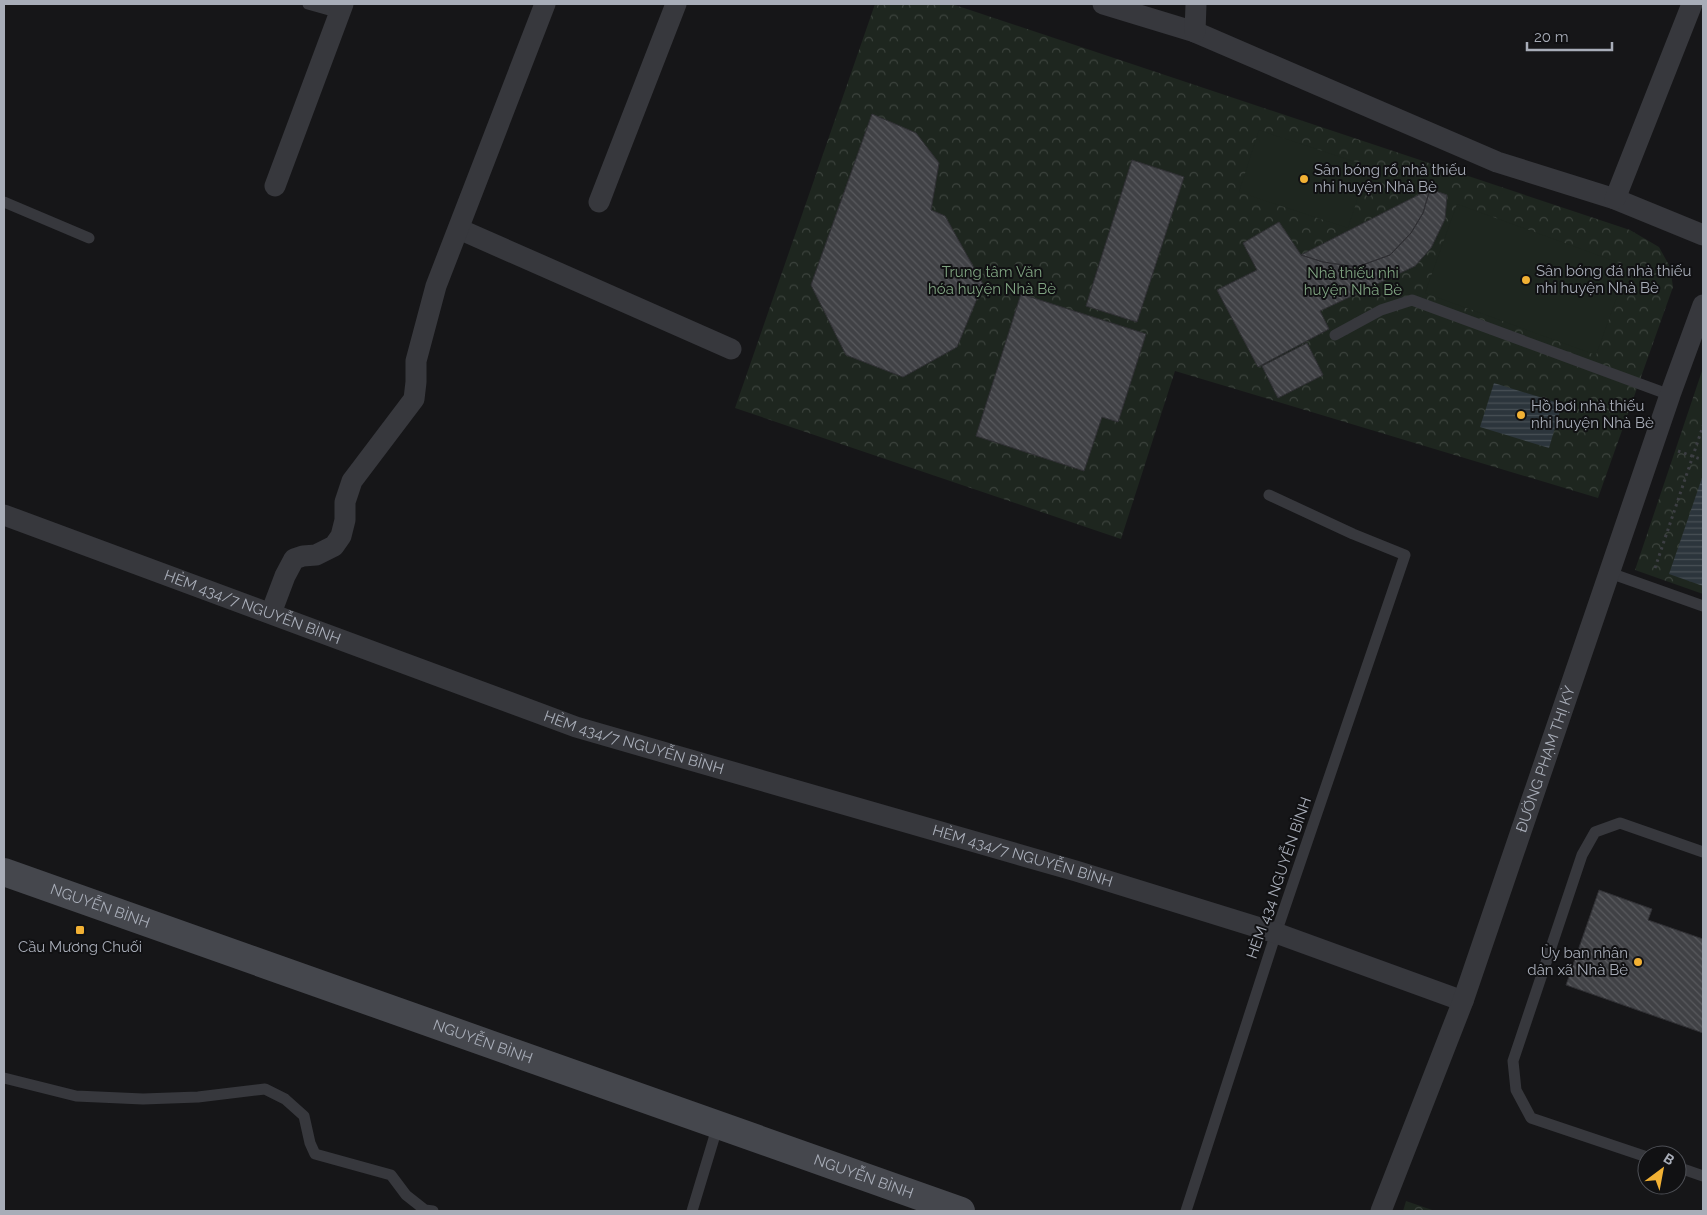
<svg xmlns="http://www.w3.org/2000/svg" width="1707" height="1215" font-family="Raleway,sans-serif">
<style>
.park{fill:url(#park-crowns)}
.pitch{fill:#1e261f}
.water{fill:url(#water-rules)}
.building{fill:url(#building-back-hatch);stroke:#303034}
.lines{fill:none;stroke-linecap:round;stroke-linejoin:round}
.path{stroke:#3d3f44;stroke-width:3;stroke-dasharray:2.5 4;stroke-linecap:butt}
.service{stroke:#37383d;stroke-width:11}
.minor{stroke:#37383d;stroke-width:21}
.secondary{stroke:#45474d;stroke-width:28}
.poi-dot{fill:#f2b134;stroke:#111113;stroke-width:2}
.labels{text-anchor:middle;stroke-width:4;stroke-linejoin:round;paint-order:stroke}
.poi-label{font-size:15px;fill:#a8adb8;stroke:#111113;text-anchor:start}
.park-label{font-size:15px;fill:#7fa381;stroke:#111113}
.street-label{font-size:15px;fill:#a8adb8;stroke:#111113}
</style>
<defs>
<pattern id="park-crowns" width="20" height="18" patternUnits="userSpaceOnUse" patternTransform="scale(1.25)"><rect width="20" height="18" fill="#1e261f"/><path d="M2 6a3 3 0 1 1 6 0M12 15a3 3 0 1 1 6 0" fill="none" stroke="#3c433d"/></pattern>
<pattern id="water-rules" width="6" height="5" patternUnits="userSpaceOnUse" patternTransform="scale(1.25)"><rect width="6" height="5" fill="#2c353c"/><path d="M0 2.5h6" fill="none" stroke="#485056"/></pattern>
<pattern id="building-back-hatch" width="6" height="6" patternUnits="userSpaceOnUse" patternTransform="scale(1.25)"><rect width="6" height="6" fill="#404145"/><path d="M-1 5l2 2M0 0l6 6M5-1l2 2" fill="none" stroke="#595a5e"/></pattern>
</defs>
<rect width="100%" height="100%" fill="#161618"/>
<path class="park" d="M 875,4 L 952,4 L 1630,230 L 1659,247 L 1670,267 L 1673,287 L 1598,498 L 1175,371 L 1121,539 L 735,408 Z
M 1703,368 L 1703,594 L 1635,570 Z
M 1406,1201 L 1435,1211 L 1403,1211 Z"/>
<path class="pitch" d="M 1259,130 L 1368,166 L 1348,228 L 1239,192 Z
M 1457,204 L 1628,266 L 1596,355 L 1425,293 Z"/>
<path class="water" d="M 1494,383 L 1562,404 L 1549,448 L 1480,427 Z
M 1703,475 L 1703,586 L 1669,574 Z"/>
<path class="building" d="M 872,114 L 916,133 L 939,163 L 931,210 L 945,216 L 983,284 L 957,347 L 903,377 L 846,355 L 811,285 Z
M 1132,160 L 1184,177 L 1137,322 L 1086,306 Z
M 1430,189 L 1423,213 L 1411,233 L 1390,255 L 1357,267 L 1323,262 L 1301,255 Z
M 1430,189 L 1447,195 L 1445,219 L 1431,248 L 1415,266 L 1320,311 L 1329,329 L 1258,367 L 1217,290 L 1257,270 L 1243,243 L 1279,222 L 1301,255 L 1323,262 L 1357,267 L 1390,255 L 1411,233 L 1423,213 Z
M 1021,294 L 1146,334 L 1118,422 L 1102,417 L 1084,471 L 976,436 Z
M 1307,343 L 1323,375 L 1278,398 L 1262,366 Z
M 1599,890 L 1652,909 L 1648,920 L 1703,939 L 1703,1033 L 1566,985 Z"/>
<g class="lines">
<path class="path" d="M 1678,451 L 1703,460
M 1655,568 L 1703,426"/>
<path class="service" d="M 308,4 L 340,13
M 4,202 L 89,238
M 1335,335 L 1381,310 L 1412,300 L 1670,395
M 1610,573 L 1703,606
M 4,1078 L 76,1096 L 143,1099 L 198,1097 L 265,1089 L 285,1099 L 304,1116 L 310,1143 L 315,1154 L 391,1175 L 406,1195 L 425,1210 L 433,1211
M 1647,1157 L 1531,1118 L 1516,1090 L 1513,1061 L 1582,855 L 1595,832 L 1620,823 L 1703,852
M 1677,1167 L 1703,1176
M 692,1211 L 718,1125
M 1186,1211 L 1276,933 L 1405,555 L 1353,534 L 1269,495"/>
<g class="minor">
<path d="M 1103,4 L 1195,32 L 1497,162 L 1615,199 L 1703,235"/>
<path d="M 1195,32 L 1196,4"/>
<path d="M 275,186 L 343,4"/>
<path d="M 1615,199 L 1692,4"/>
<path d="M 599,202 L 676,4"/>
<path d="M 459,229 L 731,349"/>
<path id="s1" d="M 4,515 L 576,727 L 1076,871 L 1276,933 L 1463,1001"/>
<path d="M 271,613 L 285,576 L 294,559 L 303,556 L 316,555 L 334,546 L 341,536 L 345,520 L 345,502 L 352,481 L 414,399 L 416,382 L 416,361 L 436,286 L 545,4"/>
<path id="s2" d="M 1381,1211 L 1463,1001 L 1670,395 L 1703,305"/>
</g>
<path class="secondary" id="s3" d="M 4,872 L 961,1211"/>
</g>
<g class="poi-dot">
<circle cx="1304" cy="179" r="5"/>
<circle cx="1526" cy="280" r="5"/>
<circle cx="1521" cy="415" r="5"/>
<rect x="75" y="925" width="10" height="10" rx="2.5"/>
<circle cx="1638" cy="962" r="5"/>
</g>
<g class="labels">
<g class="poi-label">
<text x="1314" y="175">Sân bóng rổ nhà thiếu<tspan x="1314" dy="17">nhi huyện Nhà Bè</tspan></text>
<text x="1536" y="276">Sân bóng đá nhà thiếu<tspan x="1536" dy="17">nhi huyện Nhà Bè</tspan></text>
<text x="1531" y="411">Hồ bơi nhà thiếu<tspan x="1531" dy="17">nhi huyện Nhà Bè</tspan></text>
<text x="80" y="952" text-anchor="middle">Cầu Mương Chuối</text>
<text x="1628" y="958" text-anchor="end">Ủy ban nhân<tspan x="1628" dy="17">dân xã Nhà Bè</tspan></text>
</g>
<g class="park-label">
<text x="992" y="277">Trung tâm Văn<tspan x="992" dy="17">hóa huyện Nhà Bè</tspan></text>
<text x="1353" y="278">Nhà thiếu nhi<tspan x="1353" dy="17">huyện Nhà Bè</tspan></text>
</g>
<g class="street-label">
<text dy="5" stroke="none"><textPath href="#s1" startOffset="265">HẺM 434/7 NGUYỄN BÌNH</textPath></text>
<text dy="5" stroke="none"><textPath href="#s1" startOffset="670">HẺM 434/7 NGUYỄN BÌNH</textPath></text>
<text dy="5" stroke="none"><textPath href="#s2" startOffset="481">ĐƯỜNG PHẠM THỊ KỲ</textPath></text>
<text dy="5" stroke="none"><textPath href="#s1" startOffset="1075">HẺM 434/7 NGUYỄN BÌNH</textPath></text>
<text transform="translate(1279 878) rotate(-71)" y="5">HẺM 434 NGUYỄN BÌNH</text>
<text dy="5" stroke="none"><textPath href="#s3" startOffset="102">NGUYỄN BÌNH</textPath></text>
<text dy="5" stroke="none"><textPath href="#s3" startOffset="508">NGUYỄN BÌNH</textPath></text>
<text dy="5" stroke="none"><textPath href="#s3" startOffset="912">NGUYỄN BÌNH</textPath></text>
</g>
</g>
<rect width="1707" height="1215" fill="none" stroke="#a8adb8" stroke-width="10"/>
<g transform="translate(1662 1170) rotate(32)"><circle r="24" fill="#111113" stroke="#4d4f55"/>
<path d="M0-4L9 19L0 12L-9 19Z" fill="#f2b134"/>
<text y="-8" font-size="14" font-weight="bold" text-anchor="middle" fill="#a8adb8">B</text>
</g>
<path d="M1527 42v8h85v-8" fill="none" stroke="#a8adb8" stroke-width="2.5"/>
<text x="1534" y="42" font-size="15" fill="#a8adb8" stroke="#111113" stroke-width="4" paint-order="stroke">20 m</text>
</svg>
